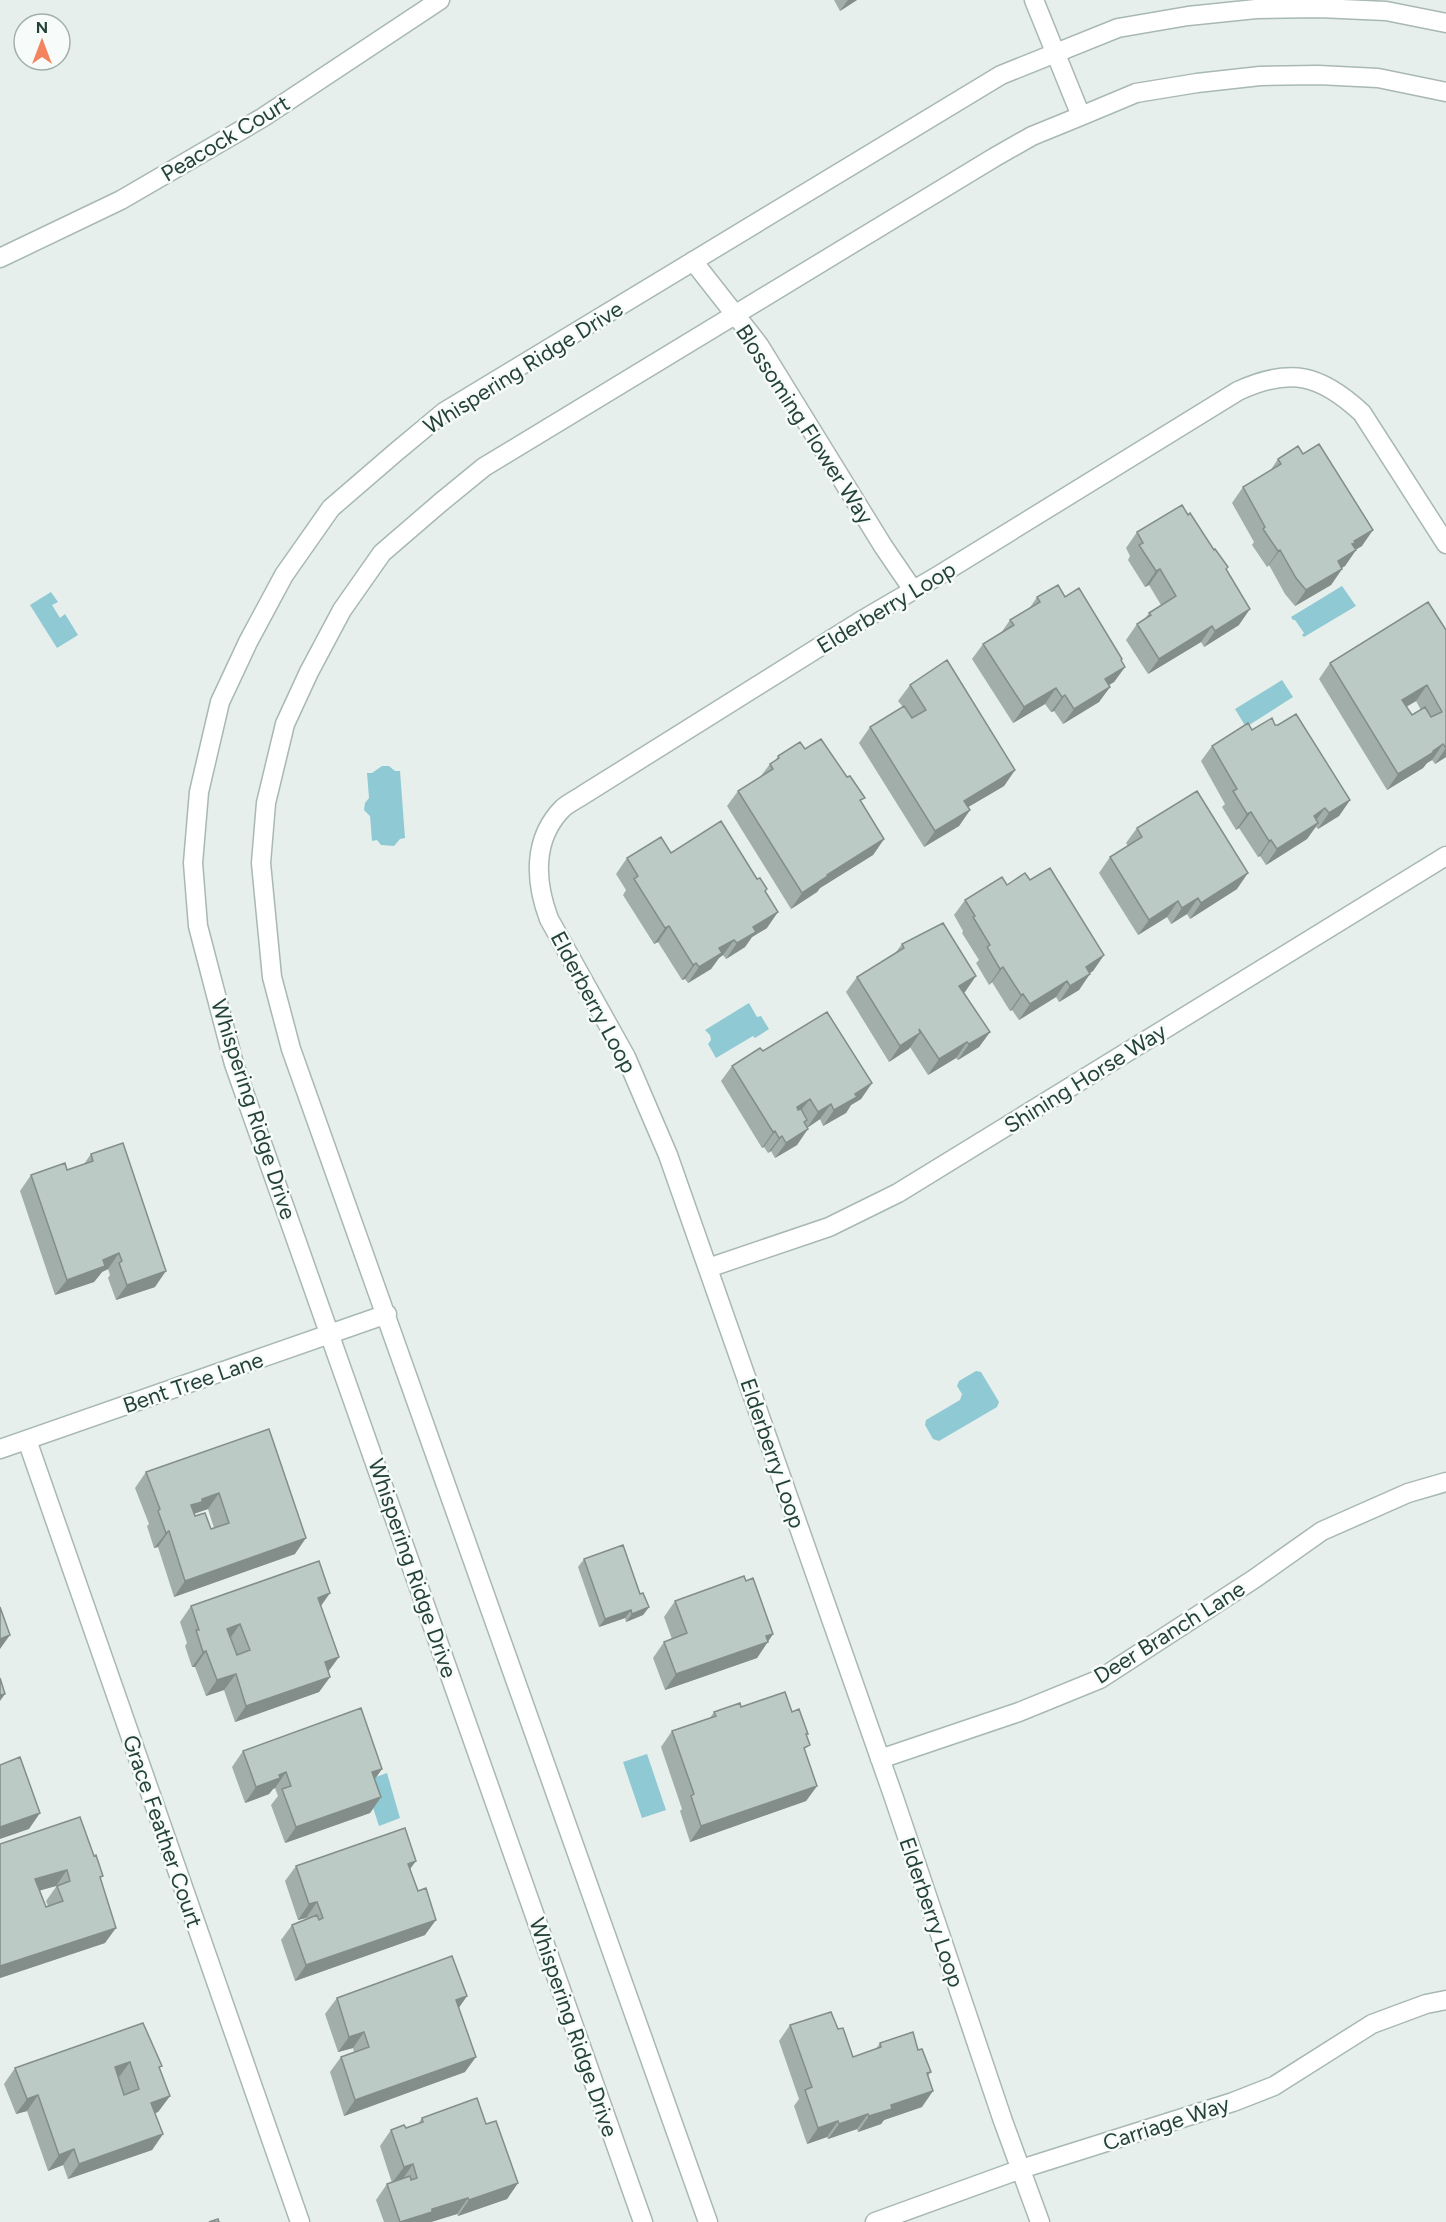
<svg xmlns="http://www.w3.org/2000/svg" width="1446" height="2222" font-family="Figtree,sans-serif">
<style>
.water{fill:#8ec9d4}
.lines{fill:none;stroke-linecap:round;stroke-linejoin:round}
.minor-casing{stroke:#a8b8b2;stroke-width:21}
.minor{stroke:#fff;stroke-width:18}
.wall{fill:#a1aea9;fill-rule:evenodd}
.shaded-wall{fill:#838d89}
.building{fill:#bbcac4;stroke:#838d89;stroke-width:1.5;fill-rule:evenodd}
.labels{text-anchor:middle;stroke-width:5;stroke-linejoin:round;paint-order:stroke}
.street-label{font-size:22px;fill:#24423a;stroke:#f7fbf9}
</style>
<rect width="100%" height="100%" fill="#e6efeb"/>
<path class="water" d="M 1342,586 L 1356,606 L 1304,637 L 1302,635 L 1304,633 L 1295,620 L 1293,620 L 1291,617 Z
M 51,592 L 58,602 L 52,605 L 60,618 L 65,614 L 78,635 L 57,648 L 30,605 Z
M 1282,680 L 1293,697 L 1246,727 L 1235,709 Z
M 382,766 L 389,766 L 395,771 L 400,771 L 405,838 L 400,839 L 394,846 L 381,845 L 377,840 L 372,841 L 370,816 L 364,810 L 365,803 L 369,798 L 367,773 L 372,773 Z
M 749,1003 L 757,1017 L 761,1016 L 769,1029 L 755,1038 L 753,1036 L 716,1058 L 708,1044 L 711,1040 L 710,1035 L 705,1030 Z
M 976,1371 L 981,1372 L 999,1402 L 997,1407 L 939,1441 L 933,1439 L 925,1425 L 926,1420 L 960,1400 L 962,1394 L 957,1386 L 959,1381 Z
M 647,1754 L 666,1810 L 642,1818 L 623,1762 Z
M 387,1773 L 400,1818 L 379,1826 L 368,1792 L 373,1778 Z"/>
<g class="lines">
<g class="minor-casing">
<path id="minor" d="M 1034,0 L 1081,116
M 0,258 L 121,200 L 262,118 L 440,0
M 693,261 L 759,345 L 883,546 L 913,590
M 708,1268 L 829,1227 L 898,1193 L 1446,856
M 27,1440 L 300,2222
M 0,1449 L 387,1314
M 880,1759 L 1019,1712 L 1100,1679 L 1254,1579 L 1322,1531 L 1408,1493 L 1446,1482
M 643,2222 L 234,1064 L 198,926 L 193,863 L 199,792 L 220,702 L 248,642 L 284,575 L 331,508 L 396,452 L 444,412 L 1001,75 L 1118,28 L 1188,16 L 1256,9 L 1319,8 L 1386,11 L 1446,23
M 708,2222 L 291,1049 L 272,977 L 261,863 L 266,803 L 285,724 L 309,672 L 342,610 L 382,553 L 440,503 L 484,467 L 995,157 L 1032,136 L 1081,116 L 1136,93 L 1197,83 L 1260,76 L 1318,75 L 1378,78 L 1446,92
M 875,2222 L 1021,2169 L 1233,2102 L 1274,2086 L 1372,2024 L 1426,2004 L 1446,2000
M 1040,2222 L 1003,2121 L 894,1798 L 668,1155 L 626,1057 L 549,919 C 535,882 532,839 563,808 C 569,803 577,799 583,795 L 864,619 L 941,574 L 1238,391 C 1290,367 1320,374 1362,413 L 1446,544"/>
</g>
<use href="#minor" class="minor"/>
</g>
<path class="wall" d="M 834,0 L 857,0 L 840,11 Z
M 1303,454 L 1362,546 L 1356,549 L 1356,550 L 1345,566 L 1342,568 L 1342,569 L 1331,585 L 1295,606 L 1285,594 L 1269,565 L 1267,567 L 1252,545 L 1254,542 L 1232,503 L 1243,487 L 1270,471 L 1278,459 Z
M 1137,532 L 1226,570 L 1239,625 L 1204,647 L 1201,642 L 1148,674 L 1126,640 L 1137,624 L 1144,620 L 1149,613 L 1161,605 L 1149,585 L 1145,587 L 1128,560 L 1130,556 L 1126,548 Z
M 1037,597 L 1065,597 L 1122,659 L 1121,661 L 1125,667 L 1114,682 L 1109,685 L 1110,687 L 1099,702 L 1063,724 L 1054,711 L 1051,712 L 1045,704 L 1013,723 L 972,659 L 983,644 L 1001,633 L 1010,620 L 1029,609 Z
M 1446,630 L 1446,757 L 1435,764 L 1432,760 L 1427,763 L 1423,768 L 1387,790 L 1319,679 L 1330,663 ZM 1416,701 L 1421,710 L 1412,715 L 1406,707 Z
M 910,685 L 1015,770 L 1004,786 L 968,807 L 970,810 L 959,826 L 924,847 L 859,743 L 870,727 L 903,707 L 898,701 Z
M 1275,725 L 1350,800 L 1339,816 L 1318,829 L 1316,827 L 1307,839 L 1266,865 L 1260,856 L 1258,857 L 1239,828 L 1236,830 L 1222,807 L 1225,804 L 1201,761 L 1212,746 L 1252,730 Z
M 805,749 L 861,802 L 884,839 L 873,855 L 820,888 L 817,892 L 791,909 L 727,806 L 738,791 L 760,777 L 770,764 L 775,761 L 778,756 Z
M 1137,828 L 1237,889 L 1190,919 L 1187,914 L 1171,924 L 1167,917 L 1138,935 L 1099,873 L 1110,857 L 1128,846 L 1126,843 Z
M 671,853 L 757,879 L 767,889 L 765,892 L 767,928 L 752,937 L 745,947 L 726,959 L 723,955 L 719,958 L 711,969 L 688,983 L 685,979 L 682,980 L 658,942 L 654,944 L 623,895 L 626,890 L 616,874 L 627,858 Z
M 1030,880 L 1104,955 L 1093,971 L 1090,973 L 1079,990 L 1059,1002 L 1056,997 L 1019,1020 L 1012,1010 L 1010,1011 L 992,982 L 989,985 L 976,963 L 979,960 L 962,933 L 963,931 L 954,915 L 965,900 L 1007,885 Z
M 902,944 L 965,992 L 964,992 L 990,1032 L 979,1047 L 958,1060 L 956,1058 L 928,1075 L 910,1047 L 889,1062 L 846,992 L 857,977 L 896,952 Z
M 763,1051 L 872,1083 L 861,1099 L 851,1105 L 846,1113 L 823,1126 L 820,1119 L 807,1128 L 797,1145 L 775,1158 L 771,1151 L 768,1153 L 764,1147 L 762,1148 L 721,1081 L 732,1066 Z
M 91,1154 L 155,1287 L 116,1300 L 108,1278 L 110,1275 L 108,1269 L 102,1272 L 94,1282 L 55,1295 L 20,1191 L 31,1175 L 67,1170 L 84,1164 Z
M 269,1429 L 295,1554 L 174,1597 L 158,1547 L 154,1548 L 147,1526 L 149,1524 L 135,1488 L 146,1472 ZM 208,1509 L 214,1528 L 211,1529 L 195,1516 L 194,1514 Z
M 584,1559 L 640,1594 L 649,1607 L 643,1615 L 626,1622 L 625,1618 L 599,1627 L 578,1567 Z
M 330,1593 L 321,1606 L 328,1672 L 330,1677 L 319,1692 L 235,1722 L 224,1690 L 206,1696 L 195,1667 L 192,1667 L 185,1646 L 187,1643 L 180,1622 L 191,1606 Z
M 675,1601 L 773,1634 L 757,1658 L 665,1690 L 653,1658 L 664,1642 L 672,1639 L 664,1617 Z
M 741,1707 L 792,1712 L 806,1736 L 805,1751 L 817,1786 L 806,1801 L 690,1842 L 680,1811 L 682,1809 L 661,1747 L 672,1731 L 710,1718 L 714,1712 Z
M 243,1751 L 382,1769 L 375,1779 L 381,1797 L 370,1813 L 285,1843 L 271,1805 L 278,1796 L 275,1788 L 273,1789 L 269,1794 L 245,1803 L 232,1767 Z
M 0,1844 L 94,1856 L 100,1879 L 105,1943 L 0,1978 ZM 56,1886 L 56,1887 L 46,1901 L 48,1906 L 46,1907 L 40,1890 Z
M 296,1866 L 410,1869 L 425,1935 L 295,1981 L 281,1940 L 292,1925 L 307,1919 L 306,1918 L 298,1920 L 285,1881 Z
M 467,1996 L 459,2007 L 465,2072 L 344,2116 L 330,2072 L 341,2057 L 354,2052 L 353,2048 L 338,2052 L 325,2014 L 337,1998 Z
M 143,2023 L 170,2096 L 158,2112 L 155,2113 L 163,2134 L 152,2150 L 68,2179 L 63,2165 L 48,2171 L 27,2111 L 16,2114 L 4,2084 L 15,2068 Z
M 790,2025 L 838,2029 L 853,2057 L 876,2049 L 880,2043 L 918,2050 L 931,2072 L 928,2076 L 922,2107 L 884,2120 L 881,2124 L 858,2132 L 857,2129 L 828,2139 L 827,2137 L 807,2144 L 794,2106 L 799,2099 L 779,2041 Z
M 422,2118 L 486,2124 L 518,2183 L 507,2199 L 458,2216 L 457,2214 L 431,2222 L 384,2222 L 376,2200 L 387,2184 L 392,2183 L 380,2146 L 391,2130 L 406,2128 L 418,2124 Z"/>
<path class="shaded-wall" d="M 848,0 L 857,0 L 840,11 Z
M 1373,530 L 1362,546 L 1347,555 L 1356,550 L 1345,566 L 1327,577 L 1354,541 Z
M 1280,550 L 1269,565 L 1267,567 L 1278,551 Z
M 1160,569 L 1149,585 L 1145,587 L 1156,571 Z
M 1342,569 L 1331,585 L 1295,606 L 1306,590 Z
M 1250,609 L 1239,625 L 1204,647 L 1215,631 Z
M 1212,626 L 1201,642 L 1148,674 L 1159,659 Z
M 1122,659 L 1111,675 L 1125,667 L 1114,682 L 1094,694 L 1105,679 Z
M 1427,685 L 1416,701 L 1391,716 L 1402,700 Z
M 1110,687 L 1099,702 L 1063,724 L 1074,709 Z
M 1056,688 L 1045,704 L 1013,723 L 1024,707 Z
M 1065,695 L 1054,711 L 1051,712 L 1062,697 Z
M 1443,744 L 1432,760 L 1427,763 L 1423,768 L 1387,790 L 1398,774 Z
M 1446,748 L 1446,757 L 1435,764 Z
M 1015,770 L 1004,786 L 953,816 L 964,801 Z
M 1350,800 L 1339,816 L 1318,829 L 1329,813 Z
M 1325,808 L 1314,823 L 1314,816 Z
M 970,810 L 959,826 L 924,847 L 935,831 Z
M 1251,812 L 1239,828 L 1236,830 L 1247,814 Z
M 1318,823 L 1307,839 L 1266,865 L 1277,849 Z
M 884,839 L 873,855 L 820,888 L 817,892 L 791,909 L 802,893 L 827,875 Z
M 1271,840 L 1260,856 L 1258,857 L 1269,841 Z
M 1248,873 L 1237,889 L 1190,919 L 1201,903 Z
M 1198,898 L 1187,914 L 1171,924 L 1182,908 Z
M 1178,901 L 1167,917 L 1138,935 L 1149,920 Z
M 778,912 L 767,928 L 752,937 L 745,947 L 726,959 L 737,943 L 753,927 Z
M 669,926 L 658,942 L 654,944 L 665,928 Z
M 734,940 L 723,955 L 719,958 L 711,969 L 688,983 L 699,967 L 719,948 Z
M 1104,955 L 1093,971 L 1075,982 L 1086,967 Z
M 696,963 L 685,979 L 682,980 L 693,965 Z
M 1003,967 L 992,982 L 989,985 L 1000,969 Z
M 1090,974 L 1079,990 L 1059,1002 L 1070,986 Z
M 976,976 L 965,992 L 948,1002 L 959,986 Z
M 1067,981 L 1056,997 L 1019,1020 L 1030,1004 Z
M 1023,994 L 1012,1010 L 1010,1011 L 1021,995 Z
M 990,1032 L 979,1047 L 958,1060 L 969,1044 Z
M 920,1033 L 909,1049 L 889,1062 L 900,1046 Z
M 967,1042 L 956,1058 L 928,1075 L 939,1059 Z
M 872,1083 L 861,1099 L 851,1105 L 846,1113 L 823,1126 L 834,1110 L 855,1094 Z
M 810,1099 L 798,1114 L 797,1107 Z
M 831,1104 L 820,1119 L 807,1128 L 818,1112 Z
M 808,1129 L 797,1145 L 775,1158 L 786,1143 Z
M 775,1131 L 764,1147 L 762,1148 L 773,1132 Z
M 782,1136 L 771,1151 L 768,1153 L 779,1138 Z
M 119,1253 L 108,1269 L 102,1272 L 94,1282 L 55,1295 L 67,1280 L 103,1260 Z
M 166,1271 L 155,1287 L 116,1300 L 127,1285 Z
M 219,1493 L 208,1509 L 193,1514 L 191,1505 L 202,1499 Z
M 169,1531 L 158,1547 L 154,1548 L 166,1533 Z
M 306,1538 L 295,1554 L 174,1597 L 185,1581 Z
M 330,1593 L 319,1608 L 318,1598 Z
M 649,1607 L 643,1615 L 626,1622 L 632,1614 Z
M 631,1610 L 625,1618 L 599,1627 L 605,1619 Z
M 240,1624 L 229,1640 L 227,1629 Z
M 773,1634 L 757,1658 L 665,1690 L 676,1674 L 766,1636 Z
M 10,1635 L 0,1649 L 0,1639 Z
M 206,1651 L 195,1667 L 192,1667 L 203,1652 Z
M 339,1657 L 328,1672 L 325,1662 Z
M 236,1674 L 224,1690 L 206,1696 L 217,1680 Z
M 330,1677 L 319,1692 L 235,1722 L 246,1706 Z
M 5,1694 L 0,1701 L 0,1695 Z
M 382,1769 L 371,1784 L 372,1772 Z
M 286,1772 L 275,1788 L 273,1789 L 269,1794 L 245,1803 L 256,1787 Z
M 817,1786 L 806,1801 L 690,1842 L 701,1826 Z
M 381,1797 L 370,1813 L 285,1843 L 296,1827 Z
M 40,1813 L 29,1829 L 0,1839 L 0,1827 Z
M 416,1861 L 405,1876 L 408,1864 Z
M 67,1870 L 56,1886 L 24,1895 L 35,1879 Z
M 317,1902 L 306,1918 L 298,1920 L 309,1904 Z
M 436,1920 L 425,1935 L 295,1981 L 306,1965 Z
M 116,1928 L 105,1943 L 0,1978 L 0,1966 Z
M 467,1996 L 456,2012 L 456,2000 Z
M 364,2032 L 353,2048 L 338,2052 L 349,2037 Z
M 476,2057 L 465,2072 L 344,2116 L 355,2100 Z
M 130,2062 L 119,2077 L 115,2067 Z
M 933,2091 L 922,2107 L 884,2120 L 881,2124 L 858,2132 L 869,2116 L 891,2105 Z
M 38,2095 L 27,2111 L 16,2114 L 27,2099 Z
M 170,2096 L 158,2112 L 140,2119 L 151,2103 Z
M 868,2114 L 857,2129 L 828,2139 L 839,2124 Z
M 838,2121 L 827,2137 L 807,2144 L 818,2128 Z
M 163,2134 L 152,2150 L 68,2179 L 79,2164 Z
M 74,2149 L 63,2165 L 48,2171 L 59,2155 Z
M 413,2164 L 402,2180 L 392,2183 L 404,2167 Z
M 518,2183 L 507,2199 L 458,2216 L 469,2200 Z
M 468,2198 L 457,2214 L 431,2222 L 402,2222 L 432,2209 Z"/>
<path class="building" d="M 1319,444 L 1373,530 L 1354,541 L 1355,543 L 1352,544 L 1356,550 L 1338,561 L 1342,569 L 1306,590 L 1296,578 L 1280,550 L 1278,551 L 1263,529 L 1265,527 L 1243,487 L 1281,464 L 1278,459 L 1298,446 L 1303,454 Z
M 1182,505 L 1188,515 L 1190,513 L 1214,550 L 1215,549 L 1228,567 L 1226,569 L 1250,609 L 1215,631 L 1212,626 L 1159,659 L 1137,624 L 1151,615 L 1149,613 L 1176,596 L 1160,569 L 1156,571 L 1139,545 L 1143,543 L 1137,532 Z
M 1058,585 L 1065,597 L 1079,588 L 1122,659 L 1121,660 L 1125,667 L 1105,679 L 1110,687 L 1074,709 L 1065,695 L 1062,697 L 1056,688 L 1024,707 L 983,644 L 1014,625 L 1010,620 L 1040,602 L 1037,597 Z
M 1428,602 L 1446,630 L 1446,748 L 1443,744 L 1433,751 L 1434,752 L 1398,774 L 1330,663 ZM 1427,685 L 1442,712 L 1431,717 L 1425,707 L 1412,715 L 1402,700 Z
M 947,660 L 1015,770 L 964,801 L 970,810 L 935,831 L 870,727 L 904,706 L 912,718 L 926,710 L 910,685 Z
M 1296,714 L 1350,800 L 1329,813 L 1325,808 L 1314,816 L 1318,823 L 1277,849 L 1271,840 L 1269,841 L 1251,812 L 1247,814 L 1233,791 L 1237,789 L 1212,746 L 1248,723 L 1252,730 L 1272,718 L 1275,725 L 1278,725 Z
M 821,739 L 847,777 L 850,776 L 865,798 L 860,800 L 884,839 L 827,875 L 828,876 L 802,893 L 738,791 L 773,769 L 770,764 L 779,758 L 778,756 L 800,742 L 805,749 Z
M 1197,791 L 1248,873 L 1201,903 L 1198,898 L 1182,908 L 1178,901 L 1149,920 L 1110,857 L 1142,837 L 1137,828 Z
M 721,821 L 757,879 L 760,878 L 767,889 L 765,891 L 778,912 L 753,927 L 756,932 L 737,943 L 734,940 L 719,948 L 722,953 L 699,967 L 696,963 L 693,965 L 669,926 L 665,928 L 634,879 L 638,876 L 627,858 L 661,837 L 671,853 Z
M 1050,868 L 1104,955 L 1086,967 L 1090,974 L 1070,986 L 1067,981 L 1030,1004 L 1023,994 L 1021,995 L 1003,967 L 1000,969 L 987,947 L 990,945 L 973,917 L 975,916 L 965,900 L 1002,877 L 1007,885 L 1025,873 L 1030,880 Z
M 943,923 L 976,976 L 959,986 L 990,1032 L 969,1044 L 967,1042 L 939,1059 L 919,1029 L 920,1033 L 900,1046 L 857,977 L 904,948 L 902,944 Z
M 827,1012 L 872,1083 L 855,1094 L 857,1097 L 834,1110 L 831,1104 L 818,1112 L 810,1099 L 797,1107 L 798,1110 L 801,1109 L 807,1120 L 804,1122 L 808,1129 L 786,1143 L 782,1136 L 779,1138 L 775,1131 L 773,1132 L 732,1066 L 760,1048 L 763,1051 Z
M 123,1143 L 166,1271 L 127,1285 L 119,1263 L 122,1261 L 119,1253 L 103,1260 L 105,1266 L 67,1280 L 31,1175 L 65,1163 L 67,1170 L 93,1161 L 91,1154 Z
M 269,1429 L 306,1538 L 185,1581 L 169,1531 L 166,1533 L 158,1511 L 160,1509 L 146,1472 ZM 219,1493 L 229,1523 L 211,1529 L 205,1513 L 195,1516 L 191,1505 L 202,1502 L 202,1499 Z
M 623,1545 L 640,1594 L 643,1593 L 649,1607 L 632,1614 L 631,1610 L 605,1619 L 584,1559 Z
M 319,1561 L 330,1593 L 318,1598 L 339,1657 L 325,1662 L 330,1677 L 246,1706 L 236,1674 L 217,1680 L 206,1651 L 203,1652 L 196,1630 L 199,1630 L 191,1606 ZM 240,1624 L 250,1650 L 237,1655 L 227,1629 Z
M 744,1576 L 746,1581 L 753,1578 L 773,1634 L 766,1636 L 768,1642 L 676,1674 L 664,1642 L 687,1633 L 675,1601 Z
M 0,1607 L 10,1635 L 0,1639 Z
M 0,1678 L 5,1694 L 0,1695 Z
M 785,1692 L 792,1712 L 799,1709 L 808,1734 L 806,1734 L 810,1745 L 804,1748 L 817,1786 L 701,1826 L 691,1796 L 694,1794 L 672,1731 L 716,1716 L 714,1712 L 740,1703 L 741,1707 Z
M 361,1708 L 382,1769 L 372,1772 L 381,1797 L 296,1827 L 282,1789 L 291,1786 L 286,1772 L 279,1775 L 280,1778 L 256,1787 L 243,1751 Z
M 20,1757 L 40,1813 L 0,1827 L 0,1765 Z
M 80,1817 L 94,1856 L 96,1855 L 103,1876 L 100,1877 L 116,1928 L 0,1966 L 0,1844 ZM 67,1870 L 70,1881 L 57,1886 L 63,1901 L 46,1907 L 35,1879 Z
M 405,1828 L 416,1861 L 408,1864 L 418,1891 L 426,1888 L 436,1920 L 306,1965 L 292,1925 L 317,1915 L 319,1920 L 323,1918 L 317,1902 L 309,1904 L 296,1866 Z
M 452,1956 L 467,1996 L 456,2000 L 476,2057 L 355,2100 L 341,2057 L 369,2047 L 364,2032 L 349,2037 L 337,1998 Z
M 831,2012 L 838,2029 L 843,2028 L 853,2057 L 881,2047 L 880,2043 L 913,2032 L 918,2050 L 922,2049 L 931,2072 L 927,2073 L 933,2091 L 891,2105 L 892,2109 L 869,2116 L 868,2114 L 839,2124 L 838,2121 L 818,2128 L 805,2090 L 812,2087 L 790,2025 Z
M 143,2023 L 162,2066 L 159,2067 L 170,2096 L 151,2103 L 163,2134 L 79,2164 L 74,2149 L 59,2155 L 38,2095 L 27,2099 L 15,2068 ZM 130,2062 L 139,2089 L 124,2095 L 115,2067 Z
M 477,2098 L 486,2124 L 496,2121 L 518,2183 L 469,2200 L 468,2198 L 432,2209 L 432,2212 L 400,2222 L 387,2184 L 410,2176 L 411,2180 L 417,2178 L 413,2164 L 404,2167 L 391,2130 L 404,2125 L 406,2128 L 423,2122 L 422,2118 Z
M 218,2219 L 219,2222 L 209,2222 Z"/>
<g class="labels">
<g class="street-label">
<text transform="translate(225 138) rotate(-31)" y="8">Peacock Court</text>
<text transform="translate(523 367) rotate(-32)" y="8">Whispering Ridge Drive</text>
<text transform="translate(805 424) rotate(57)" y="8">Blossoming Flower Way</text>
<text transform="translate(886 607) rotate(-31)" y="8">Elderberry Loop</text>
<text transform="translate(594 1002) rotate(62)" y="8">Elderberry Loop</text>
<text transform="translate(1085 1078) rotate(-32)" y="8">Shining Horse Way</text>
<text transform="translate(254 1109) rotate(72)" y="8">Whispering Ridge Drive</text>
<text transform="translate(193 1382) rotate(-19)" y="8">Bent Tree Lane</text>
<text transform="translate(773 1453) rotate(71)" y="8">Elderberry Loop</text>
<text transform="translate(413 1568) rotate(71)" y="8">Whispering Ridge Drive</text>
<text transform="translate(1169 1632) rotate(-32)" y="8">Deer Branch Lane</text>
<text transform="translate(163 1831) rotate(71)" y="8">Grace Feather Court</text>
<text transform="translate(932 1912) rotate(71)" y="8">Elderberry Loop</text>
<text transform="translate(574 2027) rotate(71)" y="8">Whispering Ridge Drive</text>
<text transform="translate(1166 2123) rotate(-18)" y="8">Carriage Way</text>
</g>
</g>
<g transform="translate(42 42)"><circle r="28" fill="#f7fbf9" stroke="#a3b1ad" stroke-width="1.5"/>
<path d="M0-4.5L10 22L0 15L-10 22Z" fill="#f4845f"/>
<text y="-9" font-size="16" font-weight="bold" text-anchor="middle" fill="#24423a">N</text>
</g>
</svg>
